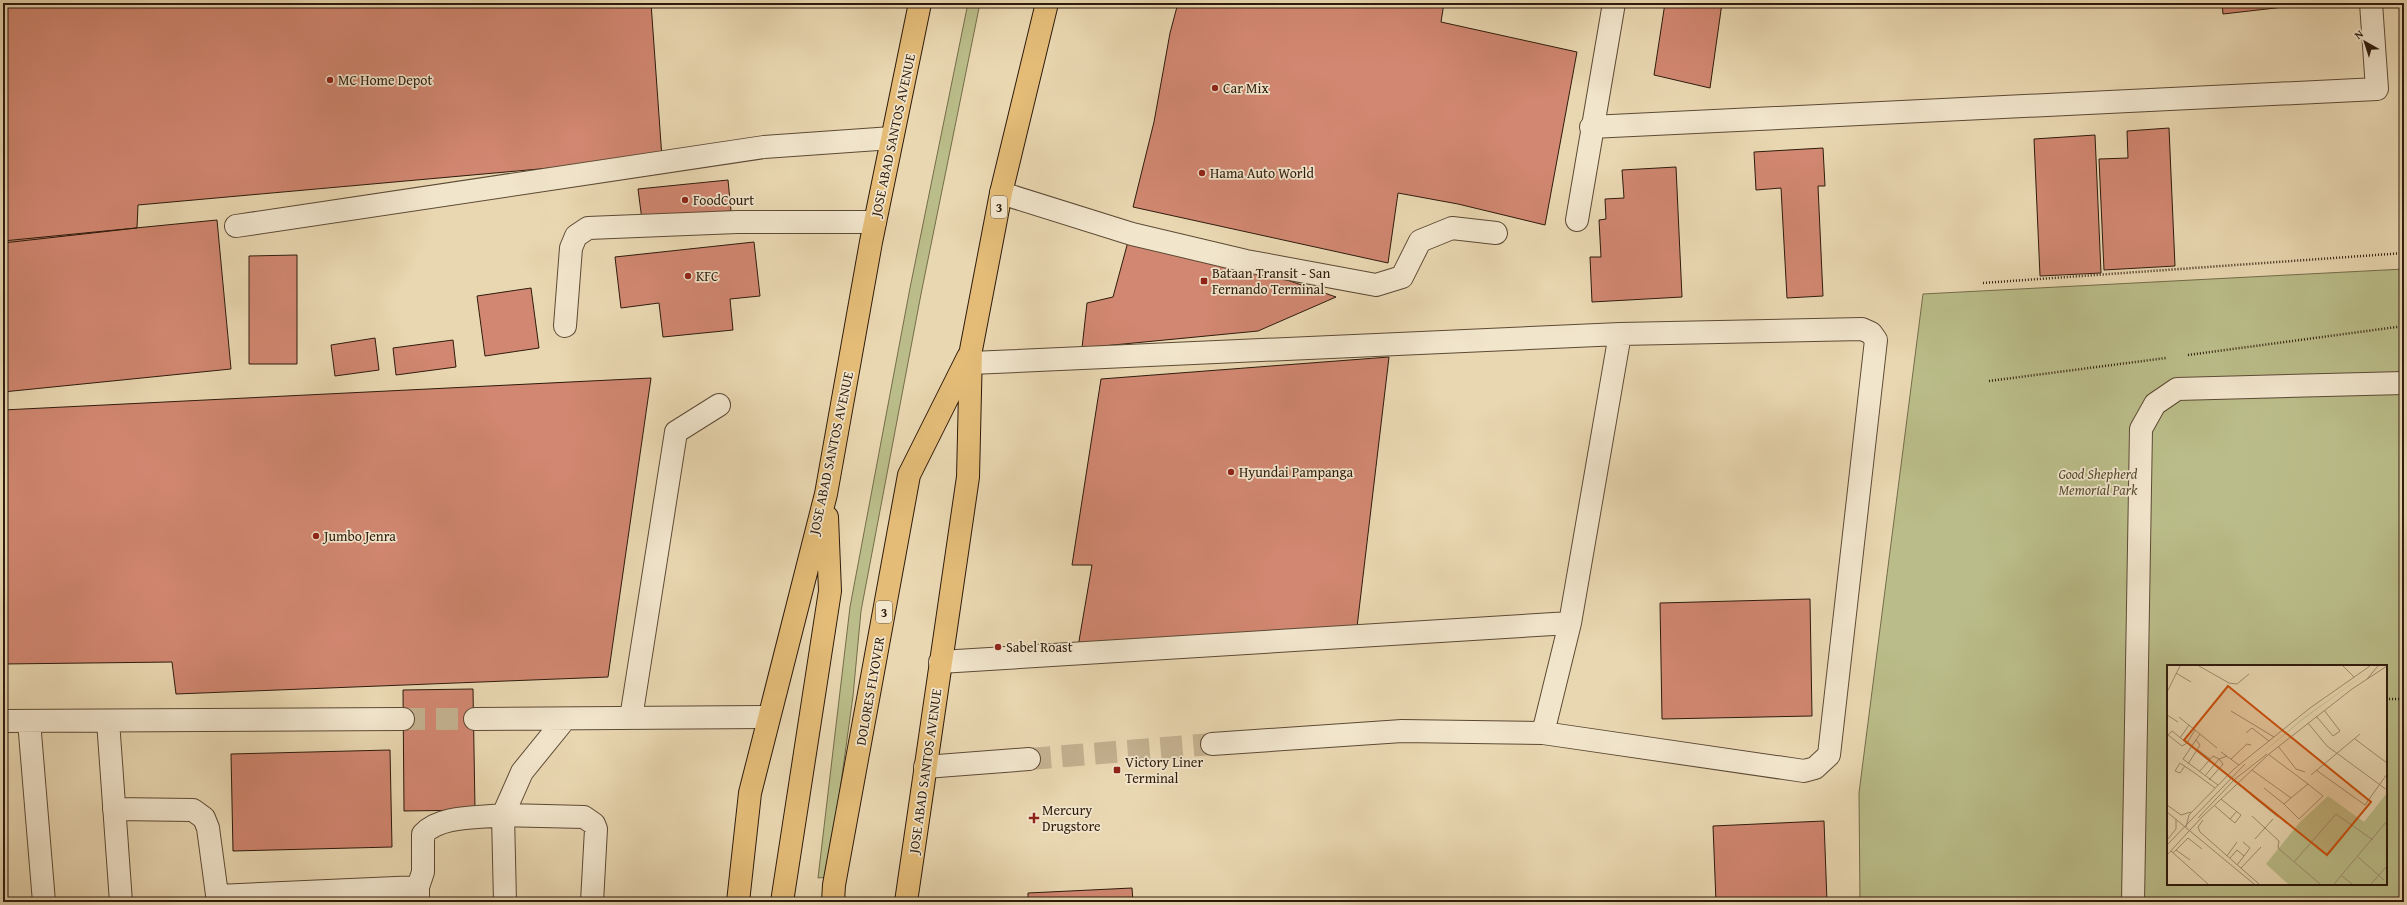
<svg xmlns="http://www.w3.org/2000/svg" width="2407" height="905" font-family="'Gentium Book Plus',serif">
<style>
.green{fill:#babd89;stroke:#746c4a;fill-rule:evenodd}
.building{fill:#d18771;stroke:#2e1b0c}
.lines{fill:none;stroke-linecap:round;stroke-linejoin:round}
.minor-tunnel{stroke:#c4b190;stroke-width:22;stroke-dasharray:22 11;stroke-linecap:butt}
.minor-casing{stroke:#5d4a35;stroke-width:24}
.highway-casing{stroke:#2e1b0c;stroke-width:24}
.path{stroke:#2e1b0c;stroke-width:2.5;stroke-dasharray:1 2;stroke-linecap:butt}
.minor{stroke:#f1e5cc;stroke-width:22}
.highway{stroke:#e4bc78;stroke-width:22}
.poi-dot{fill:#8f2418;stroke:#f1e5cc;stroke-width:1.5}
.labels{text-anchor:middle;stroke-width:3.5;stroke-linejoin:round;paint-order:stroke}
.shield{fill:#f1e5cc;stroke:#685846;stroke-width:1}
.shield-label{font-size:13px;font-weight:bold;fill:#2e1b0c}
.poi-label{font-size:14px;fill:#2e1b0c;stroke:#f1e5cc;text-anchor:start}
.street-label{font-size:14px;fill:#2e1b0c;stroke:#f1e5cc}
.park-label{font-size:14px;font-style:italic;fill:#584c32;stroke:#f1e5cc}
.inset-road{fill:none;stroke:#9e8c6f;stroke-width:1}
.view{fill:#cc500c;fill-opacity:0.15;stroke:#cc500c;stroke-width:2}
.inset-edge{fill:none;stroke:#2e1b0c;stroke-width:2}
</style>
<rect width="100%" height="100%" fill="#e9d7b1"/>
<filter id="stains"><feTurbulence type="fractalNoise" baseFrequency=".005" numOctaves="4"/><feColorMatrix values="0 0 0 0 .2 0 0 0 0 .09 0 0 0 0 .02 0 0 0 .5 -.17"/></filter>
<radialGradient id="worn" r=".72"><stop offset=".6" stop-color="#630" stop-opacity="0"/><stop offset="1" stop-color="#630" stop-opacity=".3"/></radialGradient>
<path class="green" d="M 968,3 L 980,3 L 921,294 L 861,611 L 853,696 L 828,877 L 818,878 L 850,607 L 910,288 Z
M 2404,269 L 2404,902 L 1860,902 L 1859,793 L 1923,294 ZM 2168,666 L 2386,666 L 2386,884 L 2168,884 Z"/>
<path class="building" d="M 3,3 L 651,3 L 662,158 L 138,205 L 137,228 L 3,243 Z
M 1178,3 L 1444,3 L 1441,22 L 1577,52 L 1545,225 L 1458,204 L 1398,193 L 1388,263 L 1133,207 L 1154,122 L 1170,33 Z
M 1665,3 L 1722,3 L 1710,88 L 1654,75 Z
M 2222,3 L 2292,3 L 2293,6 L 2223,14 Z
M 2169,128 L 2175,266 L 2104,270 L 2099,159 L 2128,158 L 2127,131 Z
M 2095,135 L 2101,273 L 2040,276 L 2034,139 Z
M 1823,148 L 1825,186 L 1818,186 L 1823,296 L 1787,298 L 1781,188 L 1756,190 L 1754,152 Z
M 1676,167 L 1682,297 L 1592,302 L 1590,257 L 1601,257 L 1599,220 L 1606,219 L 1605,199 L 1624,198 L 1622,170 Z
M 728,180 L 731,211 L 642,220 L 638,189 Z
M 217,220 L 231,369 L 3,392 L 3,241 Z
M 1129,238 L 1244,265 L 1336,297 L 1258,331 L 1082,348 L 1087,303 L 1113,297 Z
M 754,242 L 760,296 L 730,299 L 733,330 L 663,337 L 659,303 L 621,308 L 615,257 Z
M 297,255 L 297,364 L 249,364 L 249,256 Z
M 531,288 L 539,348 L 485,356 L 477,296 Z
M 375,338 L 379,370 L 335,376 L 331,345 Z
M 453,340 L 456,367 L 396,375 L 393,348 Z
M 1389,357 L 1357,627 L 1078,647 L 1092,565 L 1072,565 L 1101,379 Z
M 651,378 L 608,677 L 176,694 L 172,662 L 3,664 L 3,410 Z
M 1810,599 L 1812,716 L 1662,719 L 1660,603 Z
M 473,689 L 475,810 L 404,811 L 403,690 Z
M 390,750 L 392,847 L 233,851 L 231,754 Z
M 1824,821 L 1827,902 L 1716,902 L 1713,826 Z
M 1132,888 L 1133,902 L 1028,902 L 1028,893 Z"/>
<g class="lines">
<path class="minor-tunnel" d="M 403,719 L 475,719
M 1029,759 L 1212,744"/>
<g class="minor-casing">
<path id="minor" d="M 1591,127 L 2377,89 L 2371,3
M 1001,193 L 1132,234 L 1246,261 L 1376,285 L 1402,277 L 1420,241 L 1452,228 L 1496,233
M 1577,220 L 1614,3
M 236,226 L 764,147 L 892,138
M 565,326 L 571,248 L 576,236 L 588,228 L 737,222 L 875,222
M 971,363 L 1620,334
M 940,662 L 1570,623 L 1543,733 L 1804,771 L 1815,768 L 1829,755 L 1876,340 L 1871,333 L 1862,329 L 1620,334 L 1570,623
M 631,718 L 676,432 L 719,405
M 475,719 L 768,717
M 3,721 L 403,719
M 29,721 L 44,902
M 108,721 L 121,902
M 1212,744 L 1402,731 L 1543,733
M 925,767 L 1029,759
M 114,809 L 193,810 L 204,818 L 208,828 L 218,902
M 218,896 L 418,887
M 418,902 L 418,887 L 423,872 L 423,834 C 440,815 479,818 503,815 L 522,772 L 565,719
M 505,902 L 503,815 L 584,817 L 594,824 L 596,829 L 592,902
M 2133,902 L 2141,429 L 2155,404 L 2177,389 L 2404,383"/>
</g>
<g class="highway-casing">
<path id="highway" d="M 738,902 L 750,793 L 826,494 L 871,242 L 920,3
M 782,902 L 830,591 L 827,517
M 833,902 L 834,885 L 909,475 L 968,357
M 906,902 L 968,477 L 971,350 L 1001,193 L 1047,3"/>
</g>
<path class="path" d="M 1983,283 L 2404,253
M 2188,355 L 2404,326
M 1989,381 L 2166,358
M 2386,699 L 2404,699"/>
<use href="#minor" class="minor"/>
<use href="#highway" class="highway"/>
</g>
<g class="poi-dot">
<circle cx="330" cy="80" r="4"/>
<circle cx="1215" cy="88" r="4"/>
<circle cx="1202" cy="173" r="4"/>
<circle cx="685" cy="200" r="4"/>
<circle cx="688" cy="276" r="4"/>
<rect x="1200" y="277" width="8" height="8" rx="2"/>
<circle cx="1231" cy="472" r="4"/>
<circle cx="316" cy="536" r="4"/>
<circle cx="998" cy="647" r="4"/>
<rect x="1113" y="766" width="8" height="8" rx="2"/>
<path d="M1032 812h4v4h4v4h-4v4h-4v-4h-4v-4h4z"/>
</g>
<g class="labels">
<g class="shield">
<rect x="991" y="196" width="16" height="22" rx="3"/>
<rect x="876" y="601" width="16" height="22" rx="3"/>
</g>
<g class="shield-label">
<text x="999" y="212">3</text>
<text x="884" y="617">3</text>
</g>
<g class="poi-label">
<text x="338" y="85">MC Home Depot</text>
<text x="1223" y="93">Car Mix</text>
<text x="1210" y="178">Hama Auto World</text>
<text x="693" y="205">FoodCourt</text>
<text x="1212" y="278">Bataan Transit - San<tspan x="1212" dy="16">Fernando Terminal</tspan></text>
<text x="696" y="281">KFC</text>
<text x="1239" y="477">Hyundai Pampanga</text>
<text x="324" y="541">Jumbo Jenra</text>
<text x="1006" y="652">Sabel Roast</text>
<text x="1125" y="767">Victory Liner<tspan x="1125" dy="16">Terminal</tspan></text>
<text x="1042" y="815">Mercury<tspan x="1042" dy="16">Drugstore</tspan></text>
</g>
<g class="street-label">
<text transform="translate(893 135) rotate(-78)" y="5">JOSE ABAD SANTOS AVENUE</text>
<text transform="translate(831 453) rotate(-78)" y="5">JOSE ABAD SANTOS AVENUE</text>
<text transform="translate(870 691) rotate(-80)" y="5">DOLORES FLYOVER</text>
<text transform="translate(925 771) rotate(-82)" y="5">JOSE ABAD SANTOS AVENUE</text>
</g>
<g class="park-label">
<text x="2098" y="479">Good Shepherd<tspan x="2098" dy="16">Memorial Park</tspan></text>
</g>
</g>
<g transform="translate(2167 665)">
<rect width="220" height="220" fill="#e9d7b1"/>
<path d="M 209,1 L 135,55 L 67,112 L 135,54 ZM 220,128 L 220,219 L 121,219 L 99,199 L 133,157 L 161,131 L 197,157 Z" fill="#babd89"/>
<path class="inset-road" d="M 32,1 L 62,18 L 70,19 L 82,9M 176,1 L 187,12M 9,8 L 24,17M 200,14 L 211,1M 0,27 L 13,1M 64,46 L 107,72M 0,50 L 11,57M 149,51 L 166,71 L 173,66 L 157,45M 12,52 L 50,83M 141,58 L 160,81 L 220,125M 79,68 L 85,63 L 102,76M 33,69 L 16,94 L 51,120M 13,73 L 22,60M 188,74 L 220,98M 20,78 L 5,66 L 1,70 L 15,81 L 20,78 L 28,65M 111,81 L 129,104 L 138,107M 31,85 L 43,94M 54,87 L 72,100M 101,89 L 141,119M 64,94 L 80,79 L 84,80M 21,99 L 33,80 L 29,75M 18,101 L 13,108 L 8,106 L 13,98 L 29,109 L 48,123M 85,105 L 124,133 L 117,139 L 132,154 L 156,131 L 141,119 L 124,133M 149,105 L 198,140 L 220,109M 32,107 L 46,91 L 52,94 L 60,91M 144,110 L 193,69M 38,111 L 52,94 L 56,99 L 42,115M 97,123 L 117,139M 84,130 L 111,152M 54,134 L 74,150 L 68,158 L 63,154M 0,140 L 14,150 L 24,147M 48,141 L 63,154 L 70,146M 0,147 L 87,219M 85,151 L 112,176 L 111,183 L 153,219M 31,153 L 68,114 L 100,89M 36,155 L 31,162 L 33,167 L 92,219M 19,162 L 22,150 L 67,104 L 143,43 L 203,1M 88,174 L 106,154M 0,175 L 9,164 L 9,154M 76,177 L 83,183 L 77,191M 0,180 L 78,99M 9,185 L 23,195M 4,186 L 41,219M 6,188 L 21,173 L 35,184M 0,190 L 35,152 L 102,89 L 185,24 L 220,1M 60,191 L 70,177M 191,192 L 217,215M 63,193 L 70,185 L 77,191 L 70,200M 127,197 L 169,149 L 206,175M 74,203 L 94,182M 175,211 L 185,219M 167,219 L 220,156M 204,219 L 220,201"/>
<path class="view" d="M 61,21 L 204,137 L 160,190 L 17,75 Z"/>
<rect width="220" height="220" class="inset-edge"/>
</g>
<rect width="2407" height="905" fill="none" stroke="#e9d7b1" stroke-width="16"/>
<rect x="4" y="4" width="2399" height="897" fill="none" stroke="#2e1b0c" stroke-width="2"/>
<rect x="8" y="8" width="2391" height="889" fill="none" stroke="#2e1b0c"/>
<g transform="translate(2365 42) rotate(321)" stroke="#f1e5cc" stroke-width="3" paint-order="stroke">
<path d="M0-3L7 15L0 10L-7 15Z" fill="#2e1b0c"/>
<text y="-6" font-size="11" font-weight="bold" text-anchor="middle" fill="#2e1b0c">N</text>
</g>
<rect width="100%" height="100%" filter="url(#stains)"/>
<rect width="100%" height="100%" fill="url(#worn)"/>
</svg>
